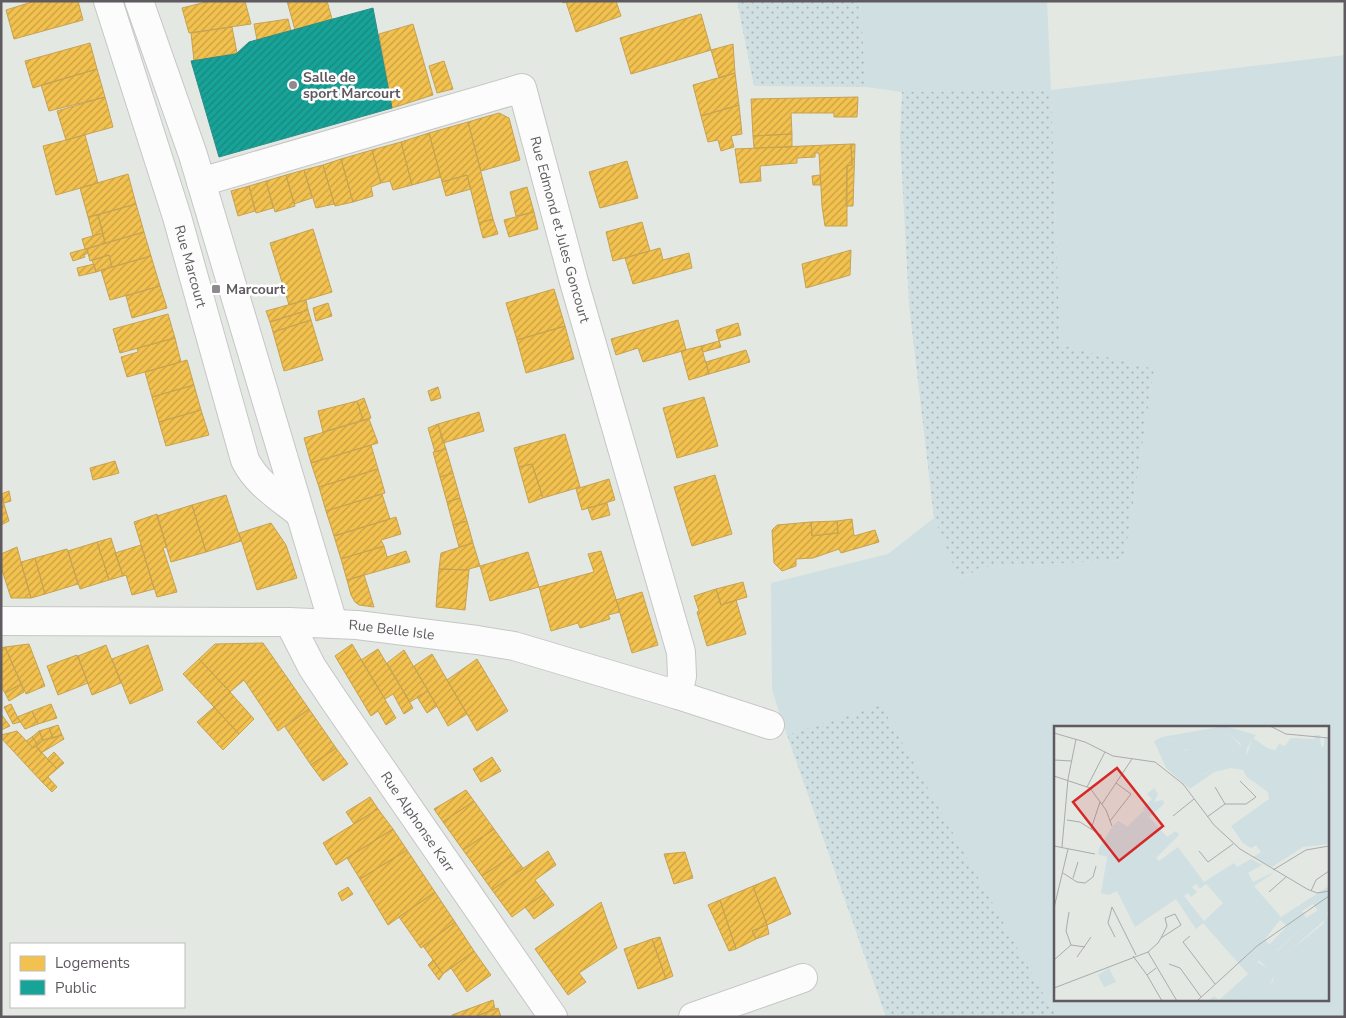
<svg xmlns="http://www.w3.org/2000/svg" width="1346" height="1018" font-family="'Nunito Sans',sans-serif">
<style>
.grass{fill:#cfdfe2;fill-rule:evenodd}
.park{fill:url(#park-dots)}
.homes{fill:url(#homes-hatch);stroke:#c6a253}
.public{fill:url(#public-hatch);stroke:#2d8d87}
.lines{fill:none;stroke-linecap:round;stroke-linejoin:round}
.street-casing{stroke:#c6c6c6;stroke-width:30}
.street{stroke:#fbfcfb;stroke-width:28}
.poi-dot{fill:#8d8b8e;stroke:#fff;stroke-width:2}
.labels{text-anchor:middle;stroke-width:5;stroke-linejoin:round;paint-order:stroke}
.poi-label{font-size:14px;font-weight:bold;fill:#5f5960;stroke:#fff;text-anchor:start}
.street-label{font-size:14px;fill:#5f5960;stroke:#fff}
.inset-road{fill:none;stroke:#aaabab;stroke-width:1}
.view{fill:#d62828;fill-opacity:0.15;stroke:#d62828;stroke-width:2.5}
.inset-edge{fill:none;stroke:#5f5960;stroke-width:2.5}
</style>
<defs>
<pattern id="park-dots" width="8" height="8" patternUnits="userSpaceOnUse" patternTransform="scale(1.25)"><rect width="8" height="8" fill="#cfdfe2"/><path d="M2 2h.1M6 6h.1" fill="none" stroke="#abb8bb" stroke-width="1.8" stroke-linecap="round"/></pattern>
<pattern id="homes-hatch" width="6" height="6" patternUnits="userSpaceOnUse" patternTransform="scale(1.25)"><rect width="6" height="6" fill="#f2c14e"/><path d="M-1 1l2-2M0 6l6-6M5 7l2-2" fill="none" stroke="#c7a044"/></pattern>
<pattern id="public-hatch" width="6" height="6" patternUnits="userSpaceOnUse" patternTransform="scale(1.25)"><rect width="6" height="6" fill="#17a398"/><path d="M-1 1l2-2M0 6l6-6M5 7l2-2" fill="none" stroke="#18887f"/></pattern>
</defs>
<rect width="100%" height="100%" fill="#e3e8e3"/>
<path class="grass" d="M 860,1 L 1047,1 L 1051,90 L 1345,55 L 1345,1017 L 1063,1017 L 1048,1002 L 881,706 L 787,735 L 772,690 L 771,583 L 888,554 L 934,518 L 960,578 L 986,567 L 1124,560 L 1154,369 L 1060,345 L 1051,90 L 902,92 L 866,87 ZM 1055,727 L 1327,727 L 1327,999 L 1055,999 Z"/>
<path class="park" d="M 737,1 L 860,1 L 866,87 L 754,86 Z
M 1051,90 L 1060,345 L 1154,369 L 1124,560 L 986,567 L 959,578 L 934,518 L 909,304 L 900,137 L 902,92 Z
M 881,705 L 1048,1002 L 1063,1017 L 886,1017 L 787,735 Z"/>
<path class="homes" d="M 35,1 L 78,1 L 83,20 L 14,39 L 6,10 Z
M 210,1 L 245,1 L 251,24 L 189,33 L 182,8 Z
M 287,1 L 327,1 L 332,19 L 295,30 Z
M 562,1 L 616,1 L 621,16 L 576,32 L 566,2 L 563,3 Z
M 701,14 L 711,50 L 631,74 L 620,38 Z
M 288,19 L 291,31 L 257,40 L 254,24 Z
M 413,24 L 433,95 L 392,108 L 379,34 Z
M 232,27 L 237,53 L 194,61 L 191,33 Z
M 90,43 L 97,69 L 33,88 L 25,61 Z
M 733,44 L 735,73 L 719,78 L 711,50 Z
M 444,61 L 453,89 L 437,93 L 429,66 Z
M 97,69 L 105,97 L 49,111 L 41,85 Z
M 735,73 L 739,105 L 701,116 L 693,85 Z
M 105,97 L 113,127 L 66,140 L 57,111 Z
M 858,97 L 857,117 L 834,117 L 834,113 L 791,113 L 792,134 L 753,136 L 751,99 Z
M 739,105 L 742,134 L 731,136 L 734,147 L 721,151 L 718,140 L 708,142 L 701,116 Z
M 499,113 L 509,118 L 520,160 L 481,171 L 468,122 Z
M 468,122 L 493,219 L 479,223 L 467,175 L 442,182 L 429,133 Z
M 429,133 L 441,177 L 412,185 L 401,142 Z
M 792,134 L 792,147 L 754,148 L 753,136 Z
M 85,135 L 98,183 L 56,195 L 43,146 Z
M 401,142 L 412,185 L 393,190 L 390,181 L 381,183 L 372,150 Z
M 851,144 L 855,144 L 853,206 L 846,206 L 847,166 L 852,165 Z
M 851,144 L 852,165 L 847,166 L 847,226 L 825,226 L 822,206 L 819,153 L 815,153 L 815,157 L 797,158 L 797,163 L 760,166 L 761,181 L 740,183 L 735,149 Z
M 372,150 L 381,183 L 371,187 L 373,196 L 353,202 L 341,159 Z
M 341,159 L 353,202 L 335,206 L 323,165 Z
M 627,161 L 638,198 L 600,208 L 589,172 Z
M 323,165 L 334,204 L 316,208 L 304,170 Z
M 304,170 L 312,198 L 294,204 L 286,175 Z
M 128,174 L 136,204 L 88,217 L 80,188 Z
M 286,175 L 295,206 L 275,212 L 266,181 Z
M 467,175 L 471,189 L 446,196 L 442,182 Z
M 820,175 L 821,185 L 813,185 L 812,176 Z
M 266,181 L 273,208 L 256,213 L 249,186 Z
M 249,186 L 255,211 L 238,216 L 231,191 Z
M 527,187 L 534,212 L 516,216 L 510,192 Z
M 136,204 L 144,232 L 105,243 L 98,215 Z
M 534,212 L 538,229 L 509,237 L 504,220 Z
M 98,215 L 103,233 L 93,236 L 88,217 Z
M 493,219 L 498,234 L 483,238 L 479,223 Z
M 642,222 L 650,251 L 613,261 L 606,232 Z
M 313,229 L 332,292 L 289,305 L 270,243 Z
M 144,232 L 151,256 L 112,267 L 109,255 L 90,261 L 87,249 Z
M 103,233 L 105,243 L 85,249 L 82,239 Z
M 660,248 L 663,260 L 689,253 L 692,268 L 633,284 L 625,258 Z
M 85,249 L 87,249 L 88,253 L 84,255 L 85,257 L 73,261 L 70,253 Z
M 851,250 L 850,275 L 806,288 L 802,264 Z
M 109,255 L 112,267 L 96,272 L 92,260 Z
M 151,256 L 160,286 L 110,300 L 101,270 Z
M 94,264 L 96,272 L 79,276 L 77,268 Z
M 160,286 L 167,308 L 132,318 L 126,296 Z
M 554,289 L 565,326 L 517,340 L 506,303 Z
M 306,300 L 308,310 L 270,322 L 266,311 Z
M 328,303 L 332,316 L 316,321 L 313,308 Z
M 308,310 L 311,320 L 273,332 L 270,322 Z
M 168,314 L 175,338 L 120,353 L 113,329 Z
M 311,320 L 323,360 L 284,371 L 273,332 Z
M 678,320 L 686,350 L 643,362 L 638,348 L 616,355 L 611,339 Z
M 738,323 L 741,335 L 719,341 L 716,330 Z
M 565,326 L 574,359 L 526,373 L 517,340 Z
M 175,338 L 181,362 L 127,377 L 121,357 L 138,352 L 137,348 Z
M 719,341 L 721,347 L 703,352 L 701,346 Z
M 701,346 L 709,374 L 689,380 L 681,351 Z
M 746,350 L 750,362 L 709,374 L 706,362 Z
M 187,360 L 194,385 L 152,397 L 145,372 Z
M 194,385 L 201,410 L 159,422 L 152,397 Z
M 438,387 L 441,398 L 431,401 L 428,391 Z
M 704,397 L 718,446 L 677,458 L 663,408 Z
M 364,398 L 371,418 L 363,420 L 357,401 Z
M 357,401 L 363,420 L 323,432 L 318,411 Z
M 201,410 L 209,435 L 166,446 L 159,422 Z
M 479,412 L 484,431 L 443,443 L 438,424 Z
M 369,419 L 378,443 L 311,463 L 304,438 Z
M 438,424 L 446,449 L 435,452 L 428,428 Z
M 565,434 L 580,487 L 543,498 L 532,464 L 519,467 L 514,448 Z
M 371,445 L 378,469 L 319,487 L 311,463 Z
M 446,449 L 453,473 L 440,477 L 433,452 Z
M 115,461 L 119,473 L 93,480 L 90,468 Z
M 532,464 L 543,498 L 529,503 L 519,467 Z
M 378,469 L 385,493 L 326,511 L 319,487 Z
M 453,473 L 460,498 L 447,502 L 440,477 Z
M 715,475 L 732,534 L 692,546 L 674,487 Z
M 609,479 L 615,500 L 582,510 L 576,489 Z
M 9,491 L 11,501 L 4,503 L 1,494 Z
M 1,494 L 9,521 L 1,525 Z
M 382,494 L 390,519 L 334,536 L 326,511 Z
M 226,495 L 241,541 L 206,552 L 192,505 Z
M 460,498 L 467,521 L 453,525 L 447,502 Z
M 607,503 L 610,515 L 592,520 L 588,508 Z
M 192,505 L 206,552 L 171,562 L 157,516 Z
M 157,514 L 167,547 L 163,548 L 177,592 L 157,597 L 134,522 Z
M 396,517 L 401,534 L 381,540 L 384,546 L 341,559 L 334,536 Z
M 852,519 L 854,536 L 875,530 L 879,542 L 841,553 L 839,549 L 813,558 L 796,559 L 796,566 L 782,571 L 774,563 L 772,530 L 777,525 L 811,522 L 812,536 L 838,533 L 837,521 Z
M 467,521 L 473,543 L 459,547 L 453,525 Z
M 837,521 L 838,533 L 812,536 L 811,522 Z
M 271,523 L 286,545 L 297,578 L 257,590 L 239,533 Z
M 111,538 L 123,576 L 109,580 L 97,542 Z
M 97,542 L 109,580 L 80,589 L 68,551 Z
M 473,543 L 480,566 L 469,569 L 469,570 L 439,569 L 441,553 Z
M 141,545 L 154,589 L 132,595 L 126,575 L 123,576 L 115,553 Z
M 384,546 L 387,557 L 406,551 L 410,562 L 347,580 L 341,559 Z
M 17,547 L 21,562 L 31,598 L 11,598 L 1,567 L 1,554 Z
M 67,549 L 78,584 L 45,594 L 35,558 Z
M 601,551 L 620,612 L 608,615 L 610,619 L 580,628 L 578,623 L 551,631 L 539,587 L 594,572 L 588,554 Z
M 528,552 L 539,587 L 490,601 L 480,566 Z
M 35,558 L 45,594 L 31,598 L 21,562 Z
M 439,569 L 469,570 L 465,610 L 436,607 Z
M 364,575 L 374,607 L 359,605 L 355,602 L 351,595 L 347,580 Z
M 743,582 L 747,597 L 721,605 L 716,589 Z
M 716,589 L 721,605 L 736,600 L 746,634 L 707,646 L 697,612 L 699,611 L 694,596 Z
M 642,592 L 658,645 L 632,653 L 616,600 Z
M 263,643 L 309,709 L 278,731 L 244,680 L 230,692 L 199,659 L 215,644 Z
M 29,644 L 45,686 L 26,694 L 5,647 Z
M 352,644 L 396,718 L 386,725 L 378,711 L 371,716 L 335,656 Z
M 106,645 L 121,683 L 92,695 L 78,656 Z
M 148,645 L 163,690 L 130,704 L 112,659 Z
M 5,647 L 21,684 L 5,693 L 1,687 L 1,648 Z
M 378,649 L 413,708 L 404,714 L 393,694 L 385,699 L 361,660 Z
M 404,650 L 428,691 L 410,702 L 387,663 Z
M 432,654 L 467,714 L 448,726 L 414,666 Z
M 77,655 L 88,683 L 58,695 L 47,666 Z
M 199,659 L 230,692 L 214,707 L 183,674 Z
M 477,659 L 508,711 L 477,731 L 447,680 Z
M 21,684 L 24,692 L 9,701 L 5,693 Z
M 428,691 L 437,706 L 427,713 L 417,697 Z
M 230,692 L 254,719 L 239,734 L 214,707 Z
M 11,704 L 20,722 L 13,724 L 4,707 Z
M 51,704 L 57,718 L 38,724 L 32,711 Z
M 214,707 L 239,734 L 223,750 L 197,722 Z
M 309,709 L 336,748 L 311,765 L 285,727 Z
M 32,711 L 38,724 L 25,729 L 17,717 Z
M 1,714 L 10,726 L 1,730 Z
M 58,725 L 62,735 L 53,738 L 49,728 Z
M 49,728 L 53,738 L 43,740 L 39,731 Z
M 17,731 L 33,748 L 36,746 L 57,769 L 42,782 L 1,738 L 1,735 Z
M 39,731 L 43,740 L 38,745 L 32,737 Z
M 62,735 L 64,739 L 41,753 L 36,746 L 43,740 Z
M 32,737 L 38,745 L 33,748 L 26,741 Z
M 336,748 L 348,764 L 323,781 L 311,765 Z
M 54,752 L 64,763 L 57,769 L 47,759 Z
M 492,757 L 501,771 L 481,782 L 473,769 Z
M 48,777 L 57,787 L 52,792 L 42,782 Z
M 466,790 L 474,801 L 443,822 L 434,809 Z
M 370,797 L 378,809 L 354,824 L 346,812 Z
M 474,801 L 494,829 L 463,850 L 443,822 Z
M 378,809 L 393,829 L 336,865 L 323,843 Z
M 393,829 L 407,850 L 360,879 L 347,858 Z
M 494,829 L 513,855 L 482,876 L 463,850 Z
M 407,850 L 435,892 L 388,925 L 360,879 Z
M 548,851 L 556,865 L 535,880 L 545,893 L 512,917 L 492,890 Z
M 685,852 L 693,878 L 674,884 L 664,854 Z
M 513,855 L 523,868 L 492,890 L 482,876 Z
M 775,877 L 791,914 L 767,925 L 753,886 Z
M 753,886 L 767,925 L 752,931 L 756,939 L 736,949 L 720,900 Z
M 348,887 L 353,894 L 342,901 L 338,893 Z
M 435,892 L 455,922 L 421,948 L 399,917 Z
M 545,893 L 554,905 L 534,919 L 525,907 Z
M 720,900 L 736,949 L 729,951 L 708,905 Z
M 601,902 L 617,948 L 579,973 L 586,982 L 568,995 L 535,949 Z
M 455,922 L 474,951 L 443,974 L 423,946 Z
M 767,925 L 769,934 L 756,939 L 752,931 Z
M 660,937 L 673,976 L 666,979 L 652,939 Z
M 652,939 L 666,979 L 638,989 L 624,949 Z
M 474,951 L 491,975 L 467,992 L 451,968 Z
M 433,960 L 443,974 L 439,980 L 428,965 Z
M 493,1000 L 495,1009 L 474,1017 L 452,1017 L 452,1015 Z
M 498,1008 L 501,1017 L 474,1017 L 495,1009 Z"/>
<path class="public" d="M 373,8 L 392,108 L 219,157 L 191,61 L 236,54 L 249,42 Z"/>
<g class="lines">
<g class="street-casing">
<g id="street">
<path id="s1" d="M 108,1 L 177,217 L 245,460 C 256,483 279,497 299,513"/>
<path d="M 139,1 L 193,155 L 333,623"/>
<path id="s2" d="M 201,182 L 522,88 L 574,282 L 681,652 L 682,676 L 678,695"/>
<path id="s3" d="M 1,621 L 289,622 L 357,625 L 477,640 L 514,646 L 678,695 L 770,725"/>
<path id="s4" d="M 289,622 L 312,667 L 334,700 L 553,1017"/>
<path d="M 693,1017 L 803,978"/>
</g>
</g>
<use href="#street" class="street"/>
</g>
<g class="poi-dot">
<circle cx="293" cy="85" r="5"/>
<rect x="211" y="284" width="10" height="10" rx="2.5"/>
</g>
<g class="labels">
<g class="poi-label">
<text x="303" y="82">Salle de<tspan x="303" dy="16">sport Marcourt</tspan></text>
<text x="226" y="294">Marcourt</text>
</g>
<g class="street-label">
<text dy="5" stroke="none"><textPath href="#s2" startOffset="481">Rue Edmond et Jules Goncourt</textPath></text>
<text dy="5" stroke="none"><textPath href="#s1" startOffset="278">Rue Marcourt</textPath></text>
<text dy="5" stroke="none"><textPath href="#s3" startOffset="391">Rue Belle Isle</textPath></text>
<text dy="5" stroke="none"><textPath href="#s4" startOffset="238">Rue Alphonse Karr</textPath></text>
</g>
</g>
<g transform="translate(1054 726)">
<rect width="275" height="275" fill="#e3e8e3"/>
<path d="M 176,9 L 190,23 L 195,43 L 219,51 L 219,58 L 275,63 L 275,118 L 249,121 L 218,141 L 199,131 L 207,126 L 202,119 L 197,122 L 189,117 L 177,100 L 215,73 L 214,66 L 193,51 L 189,44 L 177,42 L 160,46 L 136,63 L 112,42 L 100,15 L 108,11 L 111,15 L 124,14 L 131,24 L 128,28 L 118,29 L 121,34 L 149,49 L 162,42 L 181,39 ZM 261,9 L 266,9 L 267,21 L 270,20 L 270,11 L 275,12 L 275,29 L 242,29 L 221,24 L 225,18 L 231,20 L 237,12 L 260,13 ZM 100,62 L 104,68 L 100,76 L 109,74 L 110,78 L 95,91 L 113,111 L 122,105 L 125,109 L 102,132 L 105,135 L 124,121 L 150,156 L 180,137 L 183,141 L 197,133 L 208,139 L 194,147 L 199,156 L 221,146 L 200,160 L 227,191 L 275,160 L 275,177 L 264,185 L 259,178 L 248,185 L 252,192 L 258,188 L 258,194 L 222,225 L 219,224 L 203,236 L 214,242 L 203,251 L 188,275 L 154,275 L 160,270 L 165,274 L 194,248 L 149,197 L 142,203 L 122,173 L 81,201 L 63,165 L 55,169 L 47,167 L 55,121 L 63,104 L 58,101 L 64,95 L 73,100 L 72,104 L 95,91 L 89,82 L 98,73 L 93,68 ZM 142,158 L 146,163 L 152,158 L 169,177 L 150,195 L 130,170 L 134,167 L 137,171 L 143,166 L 138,161 ZM 226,194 L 233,200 L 215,219 L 211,213 ZM 275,186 L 275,275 L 198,275 L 219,255 L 223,240 L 233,227 L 269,198 ZM 55,242 L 62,256 L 50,261 L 44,249 Z" fill="#cfdfe2" fill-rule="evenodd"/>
<path d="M 171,0 L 202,9 L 193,22 L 191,33 L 186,17 L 176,9 L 138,13 L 136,23 L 131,24 L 124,14 L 111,15 L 108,11 ZM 219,51 L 275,54 L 275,63 L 219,58 ZM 275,177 L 272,193 L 233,227 L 213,263 L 198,275 L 188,275 L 203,250 L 214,242 L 203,233 L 217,222 L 223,225 L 258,194 L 258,188 Z" fill="#cfdfe2"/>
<path d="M 176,9 L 181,39 L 162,42 L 148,49 L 137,45 L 130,52 L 116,37 L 121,34 L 118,29 L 136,23 L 135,15 L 138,13 ZM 199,12 L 213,22 L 242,29 L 275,29 L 275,54 L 223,52 L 196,44 L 191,33 ZM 90,84 L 95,91 L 85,100 L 86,105 L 77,110 L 71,103 ZM 58,101 L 63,104 L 54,131 L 46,129 L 44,128 L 45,122 Z" fill="#cfdfe2"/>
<path class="inset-road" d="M 35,0 L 53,0M 216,0 L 232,8 L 275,12M 0,7 L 31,16 L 59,30 L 101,36 L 129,58 L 160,99 L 186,123 L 253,163 L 263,167 L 275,165M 0,34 L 18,35M 0,50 L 36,62 L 52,84 L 58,100M 33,61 L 51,26M 48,78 L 78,33M 171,78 L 192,78 L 202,71 L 186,55M 119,90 L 140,73M 153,91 L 171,78 L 161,61M 13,94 L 26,96 L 48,110M 56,95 L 77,68 L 62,57M 37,103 L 46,76M 0,120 L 41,128M 8,121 L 14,53 L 22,13M 145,125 L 154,136 L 179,118M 219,144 L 252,124 L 275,120M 9,147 L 23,156 L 31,157 L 39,151 L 42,140M 19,152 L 24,136M 257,165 L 262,154 L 275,145M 215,166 L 232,151M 0,182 L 14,123M 15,186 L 12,205 L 17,219M 136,210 L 129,216 L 161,258M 61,211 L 54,197 L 58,181 L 82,229M 94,226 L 104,217 L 107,212 L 113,200 L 111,192 L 121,188 L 127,199 L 107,212M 94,226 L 123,275M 79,230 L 93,249M 23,231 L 37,211M 0,234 L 17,219 L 31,221M 115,238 L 126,242 L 147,271M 102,242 L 93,249 L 108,275M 0,262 L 94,226M 143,275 L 203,220 L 275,170"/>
<path class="view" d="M 63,42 L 109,100 L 65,135 L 19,76 Z"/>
<rect width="275" height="275" class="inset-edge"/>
</g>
<rect width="1346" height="1018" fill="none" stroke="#5f5960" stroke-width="5"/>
<rect x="10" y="943" width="175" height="65" fill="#ffffff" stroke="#bfbdbf"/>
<rect x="20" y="956" width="25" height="15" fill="#f2c14e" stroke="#bfbdbf"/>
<text x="55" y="968" font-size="15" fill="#5f5960">Logements</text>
<rect x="20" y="980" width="25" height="15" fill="#17a398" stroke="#bfbdbf"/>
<text x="55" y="993" font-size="15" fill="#5f5960">Public</text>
</svg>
